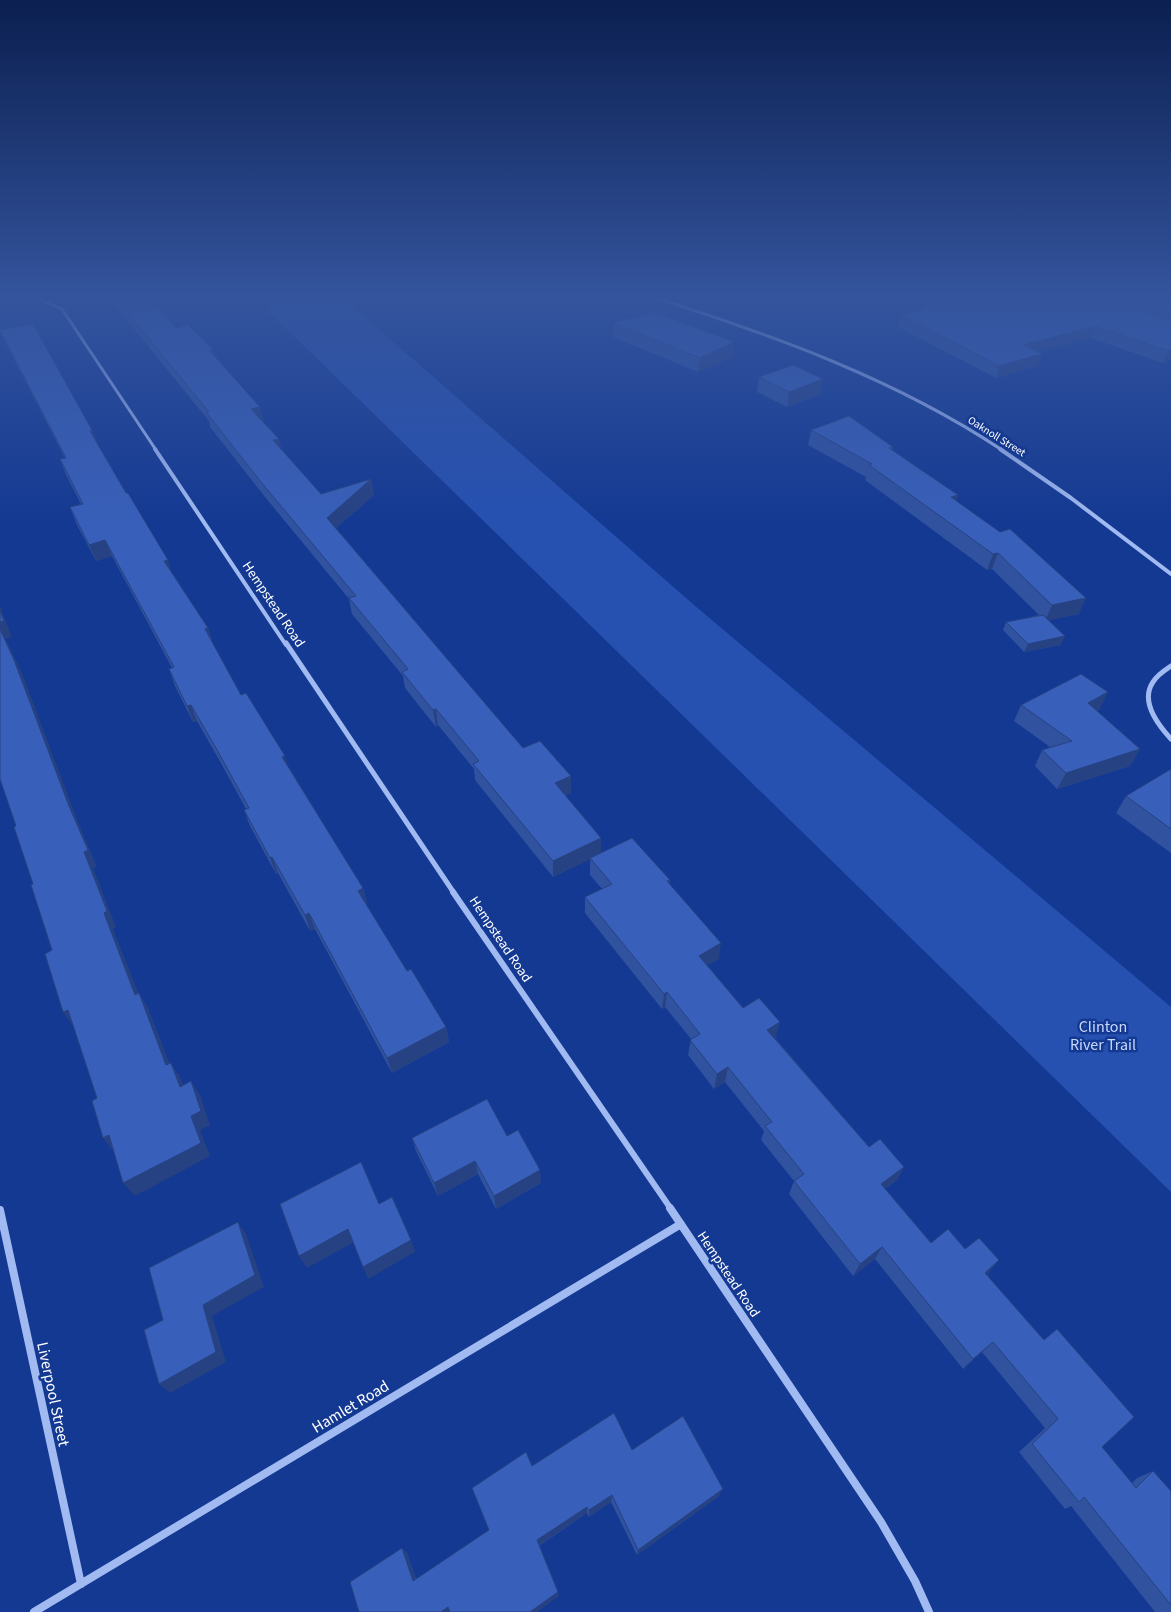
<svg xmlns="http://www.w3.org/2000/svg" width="1171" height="1612" font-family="'Source Sans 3',sans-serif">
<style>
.green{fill:#2651b1}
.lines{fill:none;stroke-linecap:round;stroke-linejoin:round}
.minor-far4{stroke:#a1baf1;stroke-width:3}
.minor-far3{stroke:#a1baf1;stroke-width:4}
.minor-far2{stroke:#a1baf1;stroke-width:5}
.minor-far1{stroke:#a1baf1;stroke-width:6}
.minor{stroke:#a1baf1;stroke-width:8}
.wall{fill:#30529f}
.shaded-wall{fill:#274282}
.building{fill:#385fb9;stroke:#274282}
.labels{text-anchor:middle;stroke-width:5;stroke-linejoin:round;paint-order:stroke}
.far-street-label{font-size:11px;fill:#fff;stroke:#143992}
.street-label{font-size:14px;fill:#fff;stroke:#143992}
.near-park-label{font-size:16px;fill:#c8d8fc;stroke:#143992}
.near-street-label{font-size:16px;fill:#fff;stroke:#143992}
</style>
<rect width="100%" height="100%" fill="#143992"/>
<path class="green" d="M 254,297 L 342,297 L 694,605 L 1171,1007 L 1171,1192 Z"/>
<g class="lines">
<path class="minor-far4" d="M 35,297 L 62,309 L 156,450
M 653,297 C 775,336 895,379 1002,450"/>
<path class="minor-far3" d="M 155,449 L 286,645
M 1000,449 L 1071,498 L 1171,574"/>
<path class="minor-far2" d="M 286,643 L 454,893
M 1171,666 C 1165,670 1157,675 1153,682 C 1140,701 1158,725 1171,739"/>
<path class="minor-far1" d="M 453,892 L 671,1209"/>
<path class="minor" d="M 670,1208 L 881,1522 L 915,1581 L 929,1612
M 0,1210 L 81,1584
M 34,1612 L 681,1224"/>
</g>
<path class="wall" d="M 108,297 L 149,297 L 176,328 L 213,349 L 215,357 L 264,421 L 263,422 L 279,439 L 281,449 L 321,494 L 371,479 L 374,495 L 336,528 L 523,748 L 571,793 L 565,795 L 601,838 L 601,853 L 670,880 L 669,884 L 719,959 L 707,965 L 743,1008 L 776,1037 L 775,1038 L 869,1147 L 904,1167 L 897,1180 L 885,1189 L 931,1243 L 965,1249 L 999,1260 L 987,1274 L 1102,1447 L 1132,1483 L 1137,1478 L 1153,1471 L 1171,1491 L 1171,1612 L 1155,1612 L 1071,1506 L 1065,1509 L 1019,1452 L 1045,1428 L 982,1352 L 963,1369 L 875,1259 L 853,1276 L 789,1194 L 794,1181 L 761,1140 L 764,1131 L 725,1082 L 714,1089 L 688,1055 L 691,1039 L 665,1007 L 662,1009 L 585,913 L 585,897 L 602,889 L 590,875 L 590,859 L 553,877 L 475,780 L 474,769 L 438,725 L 436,727 L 405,688 L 403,676 L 352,614 L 349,599 L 265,497 L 210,427 L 209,421 Z
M 509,297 L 550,297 L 529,305 Z
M 940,297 L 1171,297 L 1171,359 L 1163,363 L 1091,338 L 1039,352 L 1038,366 L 996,378 L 898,327 L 901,315 L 923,309 L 924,306 L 947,300 Z
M 613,323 L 733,357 L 698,372 L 613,337 Z
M 0,330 L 92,430 L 97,443 L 173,574 L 208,628 L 213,644 L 241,695 L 288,766 L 363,888 L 367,904 L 366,905 L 407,971 L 446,1027 L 449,1042 L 392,1073 L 315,929 L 310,931 L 278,873 L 276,874 L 250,826 L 244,810 L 246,809 L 222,765 L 197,721 L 193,722 L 175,686 L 169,669 L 172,668 L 112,556 L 96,561 L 76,523 L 70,507 L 81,504 L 66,475 L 60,459 L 65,458 L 6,344 Z
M 759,377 L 821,394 L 787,407 L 757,392 Z
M 811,430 L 893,447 L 892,450 L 956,500 L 1079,614 L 1049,620 L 1061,645 L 1024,652 L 1003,630 L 1006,622 L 1039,615 L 992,569 L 987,570 L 865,480 L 866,477 L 808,445 Z
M 1021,705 L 1100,709 L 1097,711 L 1140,749 L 1130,766 L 1057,789 L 1035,766 L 1042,750 L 1050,747 L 1014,721 Z
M 1171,769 L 1171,853 L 1116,813 L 1126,796 Z
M 412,1138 L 541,1183 L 496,1209 L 478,1174 L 438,1196 L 416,1151 Z
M 632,1450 L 719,1496 L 637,1555 L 611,1502 L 589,1517 L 587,1513 L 539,1546 L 559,1596 L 359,1612 L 402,1548 L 407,1553 L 416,1579 L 489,1530 L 532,1466 Z"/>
<path class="shaded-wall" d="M 529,297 L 550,297 L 529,305 Z
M 1095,326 L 1091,338 L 1020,357 L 1024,345 Z
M 734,342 L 733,357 L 698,372 L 700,358 Z
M 213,349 L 216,363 L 209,350 Z
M 1171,350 L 1171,359 L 1163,363 L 1168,351 Z
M 1042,354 L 1038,366 L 996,378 L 999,366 Z
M 823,379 L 821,394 L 787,407 L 789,392 Z
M 260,407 L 264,421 L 255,424 L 251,409 Z
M 92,430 L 98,445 L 90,431 Z
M 279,439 L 282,454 L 273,440 Z
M 371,479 L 374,495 L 330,533 L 327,518 Z
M 958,495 L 953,510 L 951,497 Z
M 105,540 L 112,556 L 96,561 L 89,545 Z
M 998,553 L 992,569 L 987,570 L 993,554 Z
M 168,560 L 173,576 L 164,561 Z
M 1086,598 L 1079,614 L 1045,621 L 1052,605 Z
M 0,606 L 12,637 L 6,639 L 23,676 L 78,822 L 97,867 L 93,868 L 116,927 L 113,929 L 145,1010 L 135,995 L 104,913 L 69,806 L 0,629 Z
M 208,628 L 213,644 L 205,629 Z
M 1065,636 L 1061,645 L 1024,652 L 1028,644 Z
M 1108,692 L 1100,709 L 1080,719 L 1088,703 Z
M 191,705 L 197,721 L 193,722 L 187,706 Z
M 436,709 L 438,725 L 436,727 L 433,710 Z
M 1140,749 L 1130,766 L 1057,789 L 1066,773 Z
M 285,756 L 290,773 L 282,757 Z
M 571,776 L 571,793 L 556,800 L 555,783 Z
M 601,838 L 601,854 L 553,877 L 553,861 Z
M 272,857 L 278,873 L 276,874 L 270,858 Z
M 363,888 L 367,904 L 362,907 L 358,891 Z
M 309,913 L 315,929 L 310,931 L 305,915 Z
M 721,943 L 719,959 L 697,971 L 699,956 Z
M 667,992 L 665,1007 L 662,1009 L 664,994 Z
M 139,993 L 148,1008 L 176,1080 L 166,1065 Z
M 68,1010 L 74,1027 L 63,1012 Z
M 780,1022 L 776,1037 L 764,1045 L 767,1030 Z
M 446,1027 L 449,1042 L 392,1073 L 387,1058 Z
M 171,1063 L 180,1077 L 189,1101 L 180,1087 Z
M 728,1067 L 725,1082 L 714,1089 L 717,1074 Z
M 191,1081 L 200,1095 L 210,1125 L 200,1130 L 210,1156 L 135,1196 L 123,1183 L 191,1116 Z
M 109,1135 L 114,1152 L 103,1138 Z
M 475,1161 L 478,1174 L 438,1196 L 434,1183 Z
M 904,1167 L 897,1180 L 874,1197 L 881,1184 Z
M 540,1170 L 541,1183 L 496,1209 L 494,1196 Z
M 238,1222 L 246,1234 L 264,1287 L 212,1316 L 226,1362 L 170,1393 L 159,1384 Z
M 348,1229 L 354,1242 L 307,1268 L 299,1256 Z
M 411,1240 L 415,1252 L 368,1279 L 363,1267 Z
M 882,1247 L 875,1259 L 853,1276 L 860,1264 Z
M 999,1260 L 989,1272 L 975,1284 L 985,1273 Z
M 993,1342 L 982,1352 L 963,1369 L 973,1359 Z
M 723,1489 L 719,1496 L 637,1555 L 638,1550 Z
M 612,1495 L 611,1502 L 589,1517 L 589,1510 Z
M 587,1507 L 587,1513 L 538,1546 L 537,1540 Z
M 402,1548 L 407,1553 L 418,1585 L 413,1581 Z
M 558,1592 L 559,1596 L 537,1612 L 530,1612 Z
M 448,1607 L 451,1612 L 441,1612 Z"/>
<path class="building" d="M 115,297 L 149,297 L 176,328 L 188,325 L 213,349 L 209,350 L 260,407 L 251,409 L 279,439 L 273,440 L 321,494 L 371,479 L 327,518 L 523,748 L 540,741 L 571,776 L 555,783 L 601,838 L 553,861 L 473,764 L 479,761 L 436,709 L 433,710 L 402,672 L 408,669 L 349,598 L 356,596 L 261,482 L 206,412 L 209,412 Z
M 961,297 L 1103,297 L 1141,311 L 1171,321 L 1171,350 L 1168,351 L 1095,326 L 1024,345 L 1042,354 L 999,366 L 901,315 L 928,308 L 924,306 Z
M 1122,297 L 1171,297 L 1171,314 L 1143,305 Z
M 654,312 L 734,342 L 700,358 L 613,323 Z
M 33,324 L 92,430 L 90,431 L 126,493 L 128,493 L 168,560 L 164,561 L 208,628 L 205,629 L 241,695 L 246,693 L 285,756 L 282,757 L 363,888 L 358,891 L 407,971 L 411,969 L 446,1027 L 387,1058 L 309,913 L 305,915 L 272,857 L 270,858 L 244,810 L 249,808 L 216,748 L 191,705 L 187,706 L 169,669 L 174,667 L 105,540 L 89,545 L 70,507 L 83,504 L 60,459 L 66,458 L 0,330 Z
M 793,365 L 823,379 L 789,392 L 759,377 Z
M 849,416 L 893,447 L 889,448 L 958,495 L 951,497 L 1000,532 L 1010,529 L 1086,598 L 1052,605 L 998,553 L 993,554 L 869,465 L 872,464 L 811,430 Z
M 0,611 L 4,621 L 0,622 Z
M 1043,615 L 1065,636 L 1028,644 L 1006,622 Z
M 0,629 L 14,660 L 69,806 L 88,850 L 84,852 L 107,911 L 104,913 L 135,995 L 139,993 L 166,1065 L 171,1063 L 180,1087 L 191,1081 L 201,1111 L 191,1116 L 201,1143 L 123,1183 L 109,1135 L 103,1138 L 92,1101 L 97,1098 L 68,1010 L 63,1012 L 45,954 L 52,950 L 31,885 L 33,884 L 14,827 L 16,826 L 0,779 Z
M 1081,674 L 1108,692 L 1088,703 L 1140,749 L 1066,773 L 1042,750 L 1072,741 L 1021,705 Z
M 1171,769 L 1171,829 L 1126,796 Z
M 632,838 L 670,880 L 667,881 L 721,943 L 699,956 L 743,1008 L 759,998 L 780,1022 L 767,1030 L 869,1147 L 880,1139 L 904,1167 L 881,1184 L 931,1243 L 948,1229 L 965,1249 L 979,1238 L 999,1260 L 985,1273 L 1044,1340 L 1057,1329 L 1134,1417 L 1102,1447 L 1136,1488 L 1153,1471 L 1171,1491 L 1171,1605 L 1084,1497 L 1079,1502 L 1032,1444 L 1058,1419 L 993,1342 L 973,1359 L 882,1247 L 860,1264 L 794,1181 L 804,1174 L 765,1126 L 772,1122 L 728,1067 L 717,1074 L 690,1040 L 700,1034 L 667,992 L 664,994 L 585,897 L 612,884 L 590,858 Z
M 487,1099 L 507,1136 L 518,1130 L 540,1170 L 494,1196 L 475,1161 L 434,1183 L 412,1138 Z
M 361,1162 L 379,1204 L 392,1197 L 411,1240 L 363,1267 L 348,1229 L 299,1256 L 280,1204 Z
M 238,1222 L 255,1275 L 203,1305 L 216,1352 L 159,1384 L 144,1330 L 163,1320 L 149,1268 Z
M 614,1413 L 632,1450 L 683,1416 L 723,1489 L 638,1550 L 612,1495 L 589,1510 L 587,1507 L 537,1540 L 558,1592 L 530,1612 L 450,1612 L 448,1607 L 441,1612 L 359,1612 L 350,1582 L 402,1548 L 413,1581 L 489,1530 L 472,1488 L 526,1452 L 532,1466 Z"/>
<linearGradient id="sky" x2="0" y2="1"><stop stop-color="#0b1f50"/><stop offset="0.57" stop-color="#34549d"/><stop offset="1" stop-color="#34549d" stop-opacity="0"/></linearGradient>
<rect width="1171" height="522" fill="url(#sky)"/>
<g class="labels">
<g class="far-street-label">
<text transform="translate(997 436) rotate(32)" y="4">Oaknoll Street</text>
</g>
<g class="street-label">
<text transform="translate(274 604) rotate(56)" y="5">Hempstead Road</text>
<text transform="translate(501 939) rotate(56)" y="5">Hempstead Road</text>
<text transform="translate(729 1274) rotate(56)" y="5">Hempstead Road</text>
</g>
<g class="near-park-label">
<text x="1103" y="1032">Clinton<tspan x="1103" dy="18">River Trail</tspan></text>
</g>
<g class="near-street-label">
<text transform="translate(54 1394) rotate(78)" y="6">Liverpool Street</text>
<text transform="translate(350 1406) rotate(-31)" y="6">Hamlet Road</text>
</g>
</g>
</svg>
